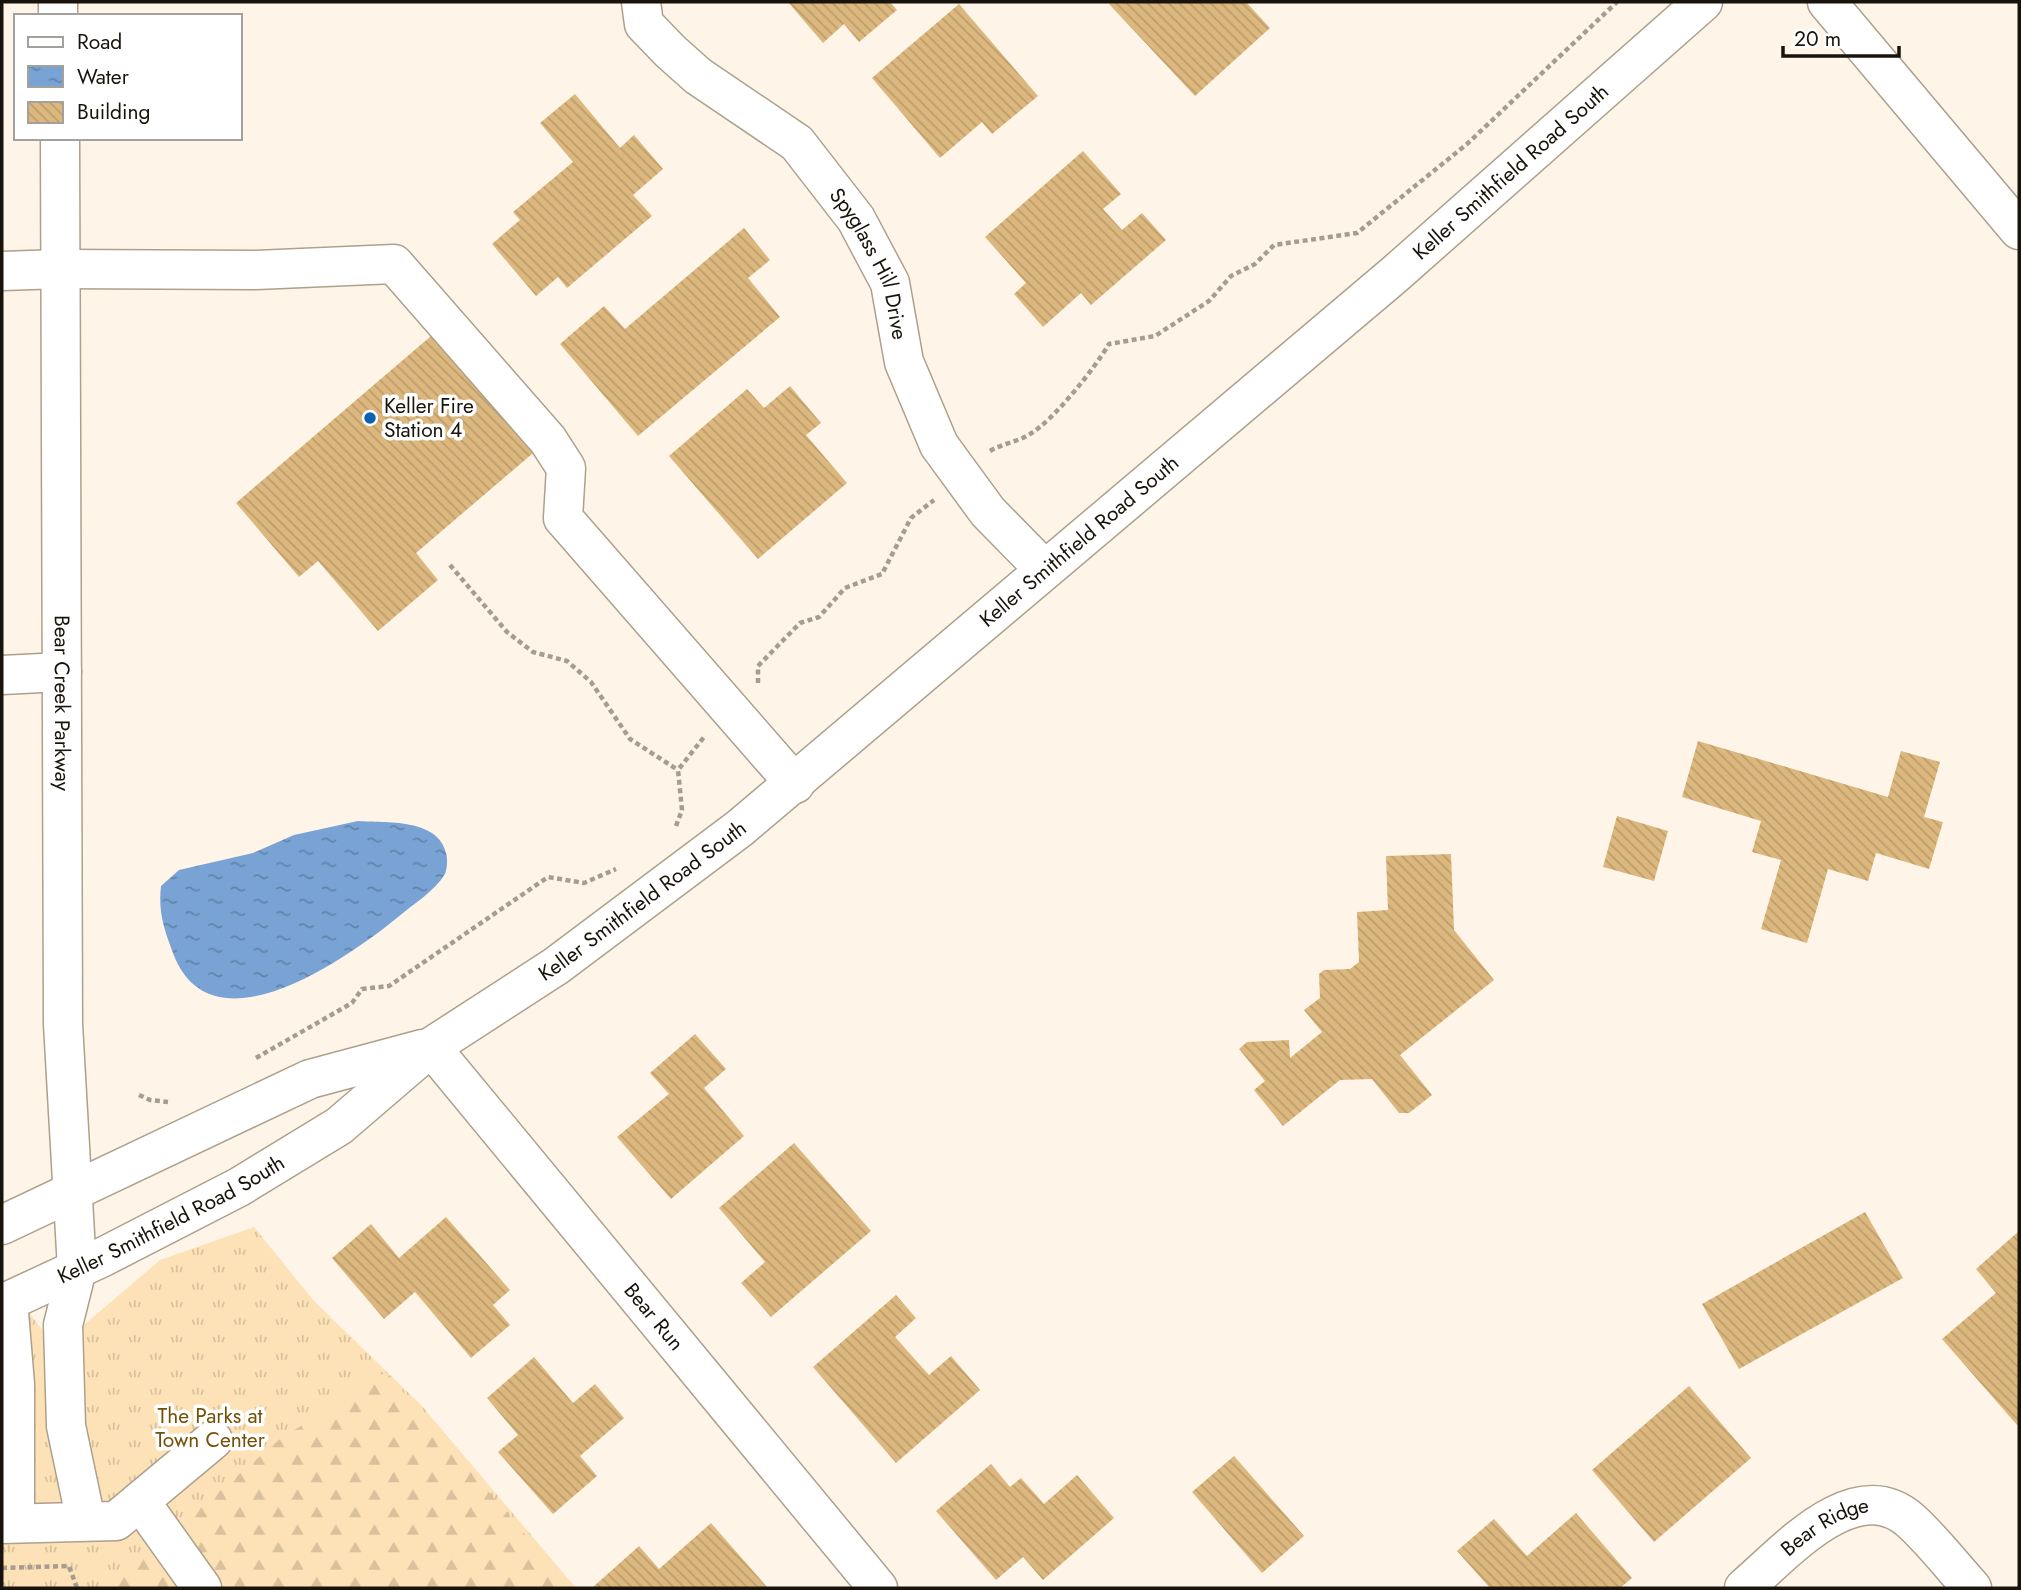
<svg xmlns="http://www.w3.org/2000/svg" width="2021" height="1590" font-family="Jost,sans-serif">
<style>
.grass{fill:url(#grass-tufts)}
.forest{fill:url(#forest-firs)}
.water{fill:url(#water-ripples)}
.building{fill:url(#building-back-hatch)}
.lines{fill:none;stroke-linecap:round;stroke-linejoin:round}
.minor-casing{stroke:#ada08c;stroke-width:41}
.major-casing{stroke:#ada08c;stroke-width:41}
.path{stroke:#a49d91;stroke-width:4.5;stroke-dasharray:5 3.5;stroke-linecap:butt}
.minor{stroke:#fff;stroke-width:38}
.major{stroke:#fff;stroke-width:38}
.poi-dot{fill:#0b63b0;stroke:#fff;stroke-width:2.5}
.labels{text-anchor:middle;stroke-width:7;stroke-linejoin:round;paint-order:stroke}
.street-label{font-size:21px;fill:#18140c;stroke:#fff}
.poi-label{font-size:21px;fill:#18140c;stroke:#fff;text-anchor:start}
.park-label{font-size:21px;fill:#735006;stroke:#fff}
</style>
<defs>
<pattern id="grass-tufts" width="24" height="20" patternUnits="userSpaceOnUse" patternTransform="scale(1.75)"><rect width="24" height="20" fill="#fde2b7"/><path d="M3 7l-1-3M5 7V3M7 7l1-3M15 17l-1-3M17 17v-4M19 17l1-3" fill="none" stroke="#d8c19c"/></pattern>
<pattern id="forest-firs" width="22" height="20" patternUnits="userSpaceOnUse" patternTransform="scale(1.75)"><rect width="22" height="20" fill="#fde2b7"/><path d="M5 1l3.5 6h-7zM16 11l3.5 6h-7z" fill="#d8c19c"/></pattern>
<pattern id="water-ripples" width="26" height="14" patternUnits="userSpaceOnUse" patternTransform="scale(1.75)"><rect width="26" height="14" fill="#78a3d4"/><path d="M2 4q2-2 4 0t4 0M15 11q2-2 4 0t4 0" fill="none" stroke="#6184aa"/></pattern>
<pattern id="building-back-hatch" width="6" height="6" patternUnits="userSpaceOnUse" patternTransform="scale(1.75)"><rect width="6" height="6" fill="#dcb87e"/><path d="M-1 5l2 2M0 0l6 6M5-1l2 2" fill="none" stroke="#bc9d6c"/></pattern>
</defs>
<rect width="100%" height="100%" fill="#fef5e8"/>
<path class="grass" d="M 254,1227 L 314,1301 L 421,1405 L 576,1588 L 2,1588 L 2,1293 L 10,1289 L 57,1348 L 160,1260 Z"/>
<path class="forest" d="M 386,1372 L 571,1588 L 108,1588 L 280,1439 Z"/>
<path class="water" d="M 358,821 C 385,823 438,818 446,853 C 448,859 447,869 445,874 C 434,892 413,904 398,917 C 349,957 211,1056 173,953 C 164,929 158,912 161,886 L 179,870 L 253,853 L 294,835 Z"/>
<path class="building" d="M 788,2 L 890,2 L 897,10 L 859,42 L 844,24 L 823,43 Z
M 1111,2 L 1246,2 L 1270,28 L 1195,96 L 1109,4 Z
M 959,4 L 1038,96 L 992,134 L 982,122 L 940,158 L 872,78 Z
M 575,94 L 620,148 L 634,135 L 663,169 L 633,195 L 652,216 L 567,288 L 558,277 L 536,296 L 492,244 L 520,220 L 513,212 L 573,162 L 540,123 Z
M 1083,151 L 1121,194 L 1103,209 L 1122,230 L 1142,213 L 1166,240 L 1091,305 L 1081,293 L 1043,327 L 1014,294 L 1026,283 L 985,237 Z
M 744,228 L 770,260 L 748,278 L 780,317 L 638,436 L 560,344 L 604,306 L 625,329 Z
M 438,330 L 539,448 L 416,553 L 438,580 L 378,631 L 318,561 L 299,577 L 236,503 Z
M 790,386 L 821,423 L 806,435 L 847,483 L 758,559 L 669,456 L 747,389 L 764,408 Z
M 1698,741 L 1888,797 L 1901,751 L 1940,762 L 1924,817 L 1943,822 L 1929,869 L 1876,853 L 1868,881 L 1828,869 L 1807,943 L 1761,929 L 1781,860 L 1752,852 L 1761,821 L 1682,797 Z
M 1617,816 L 1668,831 L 1654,881 L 1603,867 Z
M 1451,854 L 1454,930 L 1494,980 L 1400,1055 L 1432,1095 L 1409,1113 L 1399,1113 L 1372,1079 L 1340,1080 L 1283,1126 L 1254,1090 L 1265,1081 L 1239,1049 L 1247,1042 L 1289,1040 L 1290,1058 L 1322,1032 L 1304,1010 L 1320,998 L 1319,974 L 1324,970 L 1350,969 L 1359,962 L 1357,912 L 1388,910 L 1386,856 Z
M 695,1034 L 726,1069 L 704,1088 L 744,1136 L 671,1199 L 617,1137 L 669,1094 L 650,1073 Z
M 794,1143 L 871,1231 L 771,1317 L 741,1283 L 765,1262 L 719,1208 Z
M 1865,1212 L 1903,1278 L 1739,1369 L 1702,1304 Z
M 446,1217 L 510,1290 L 493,1305 L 510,1325 L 471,1358 L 415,1292 L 384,1319 L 332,1258 L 371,1224 L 399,1258 Z
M 2019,1231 L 2019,1424 L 2017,1425 L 1942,1339 L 1996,1293 L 1976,1269 Z
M 896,1295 L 916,1318 L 895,1337 L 929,1375 L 951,1356 L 980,1390 L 896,1463 L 813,1367 Z
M 534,1357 L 573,1403 L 595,1384 L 624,1418 L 580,1456 L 597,1476 L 553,1514 L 498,1452 L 518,1435 L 487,1398 Z
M 1689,1386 L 1751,1458 L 1654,1542 L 1592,1470 Z
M 1234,1456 L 1304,1536 L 1262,1573 L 1192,1492 Z
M 991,1464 L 1010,1487 L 1021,1478 L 1044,1504 L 1077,1475 L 1114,1518 L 1043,1580 L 1023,1557 L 996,1580 L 936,1511 Z
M 1576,1513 L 1632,1578 L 1620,1588 L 1490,1588 L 1457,1551 L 1494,1519 L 1527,1556 Z
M 711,1523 L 768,1588 L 593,1587 L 639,1546 L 659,1569 Z"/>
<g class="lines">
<g class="minor-casing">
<g id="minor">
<path id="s1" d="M 641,2 L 644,24 L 670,51 L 698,76 L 797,143 L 856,219 L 890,283 L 904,362 L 939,445 L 988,512 L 1045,570"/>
<path d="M 1827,2 L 2019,230"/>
<path d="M 61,269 L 256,270 L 394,264 L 548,440 L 566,468 L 563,518 L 795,784"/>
<path id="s2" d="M 431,1047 L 878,1588"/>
<path d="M 77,1269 L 63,1325 L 66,1426 L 86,1521"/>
<path d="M 8,1301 L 15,1384 L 15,1523"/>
<path d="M 140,1501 L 202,1588"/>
<path d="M 2,1524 L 116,1521 L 213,1440"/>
<path id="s3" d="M 1744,1588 C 1785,1553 1855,1471 1911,1521 C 1933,1541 1952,1566 1972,1588"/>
</g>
</g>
<g class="major-casing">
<g id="major">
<path d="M 58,2 L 58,16"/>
<path id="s4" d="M 60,138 L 63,1024 L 77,1269"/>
<path d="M 2,271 L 61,269"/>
<path d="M 2,675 L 62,672"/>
<path d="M 2,1225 L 310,1079 L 422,1049"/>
<path id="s5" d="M 2,1304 L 101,1258 L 239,1187 L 339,1126 L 431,1047 L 556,966 L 740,828 L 1394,275 L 1703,2"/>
</g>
</g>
<path class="path" d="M 990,451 C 1003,443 1018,442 1030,434 C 1053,421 1095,368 1109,344 L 1155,336 L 1209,301 L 1231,276 L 1255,264 L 1274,245 L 1357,233 L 1467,144 L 1617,2
M 450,565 L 507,632 L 533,652 L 567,661 L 591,682 L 630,739 L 678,770
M 758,683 L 758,666 L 800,623 L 819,617 L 845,588 L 882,574 L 911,518 L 934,500
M 676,826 L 682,810 L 678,770 L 704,737
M 256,1058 L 352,1003 L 362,989 L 389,986 L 548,877 L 584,883 L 616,869
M 139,1095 L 150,1100 L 168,1102
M 2,1568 L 69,1566 L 77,1588"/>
<use href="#minor" class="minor"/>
<use href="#major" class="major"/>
</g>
<circle class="poi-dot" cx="370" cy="418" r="7"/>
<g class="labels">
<g class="street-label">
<text dy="7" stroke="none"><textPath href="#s5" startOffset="1894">Keller Smithfield Road South</textPath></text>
<text dy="7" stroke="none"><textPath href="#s1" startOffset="360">Spyglass Hill Drive</textPath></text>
<text dy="7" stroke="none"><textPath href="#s5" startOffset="1326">Keller Smithfield Road South</textPath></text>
<text dy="7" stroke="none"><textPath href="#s4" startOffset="565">Bear Creek Parkway</textPath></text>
<text dy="7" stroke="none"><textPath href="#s5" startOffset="760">Keller Smithfield Road South</textPath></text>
<text dy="7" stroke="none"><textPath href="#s5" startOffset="189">Keller Smithfield Road South</textPath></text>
<text dy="7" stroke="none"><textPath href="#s2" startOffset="350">Bear Run</textPath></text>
<text dy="7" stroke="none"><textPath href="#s3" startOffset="103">Bear Ridge</textPath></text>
</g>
<g class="poi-label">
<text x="384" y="413">Keller Fire<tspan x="384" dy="24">Station 4</tspan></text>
</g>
<g class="park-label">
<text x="210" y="1423">The Parks at<tspan x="210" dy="24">Town Center</tspan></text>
</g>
</g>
<rect width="2021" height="1590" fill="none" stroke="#18140c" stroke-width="7"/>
<rect x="14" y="14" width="228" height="126" fill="#ffffff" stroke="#a3a19e" stroke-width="2"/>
<rect x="28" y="37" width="35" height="10" fill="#ffffff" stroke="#a3a19e" stroke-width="2"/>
<text x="77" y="49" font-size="21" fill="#18140c">Road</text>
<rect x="28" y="66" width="35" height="21" fill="url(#water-ripples)" stroke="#a3a19e" stroke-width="2"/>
<text x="77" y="84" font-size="21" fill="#18140c">Water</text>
<rect x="28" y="102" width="35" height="21" fill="url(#building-back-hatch)" stroke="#a3a19e" stroke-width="2"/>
<text x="77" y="119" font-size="21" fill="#18140c">Building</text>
<path d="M1783 46v10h116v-10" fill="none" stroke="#18140c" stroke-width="3.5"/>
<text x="1794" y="46" font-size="21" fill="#18140c" stroke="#ffffff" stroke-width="5" paint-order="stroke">20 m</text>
</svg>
